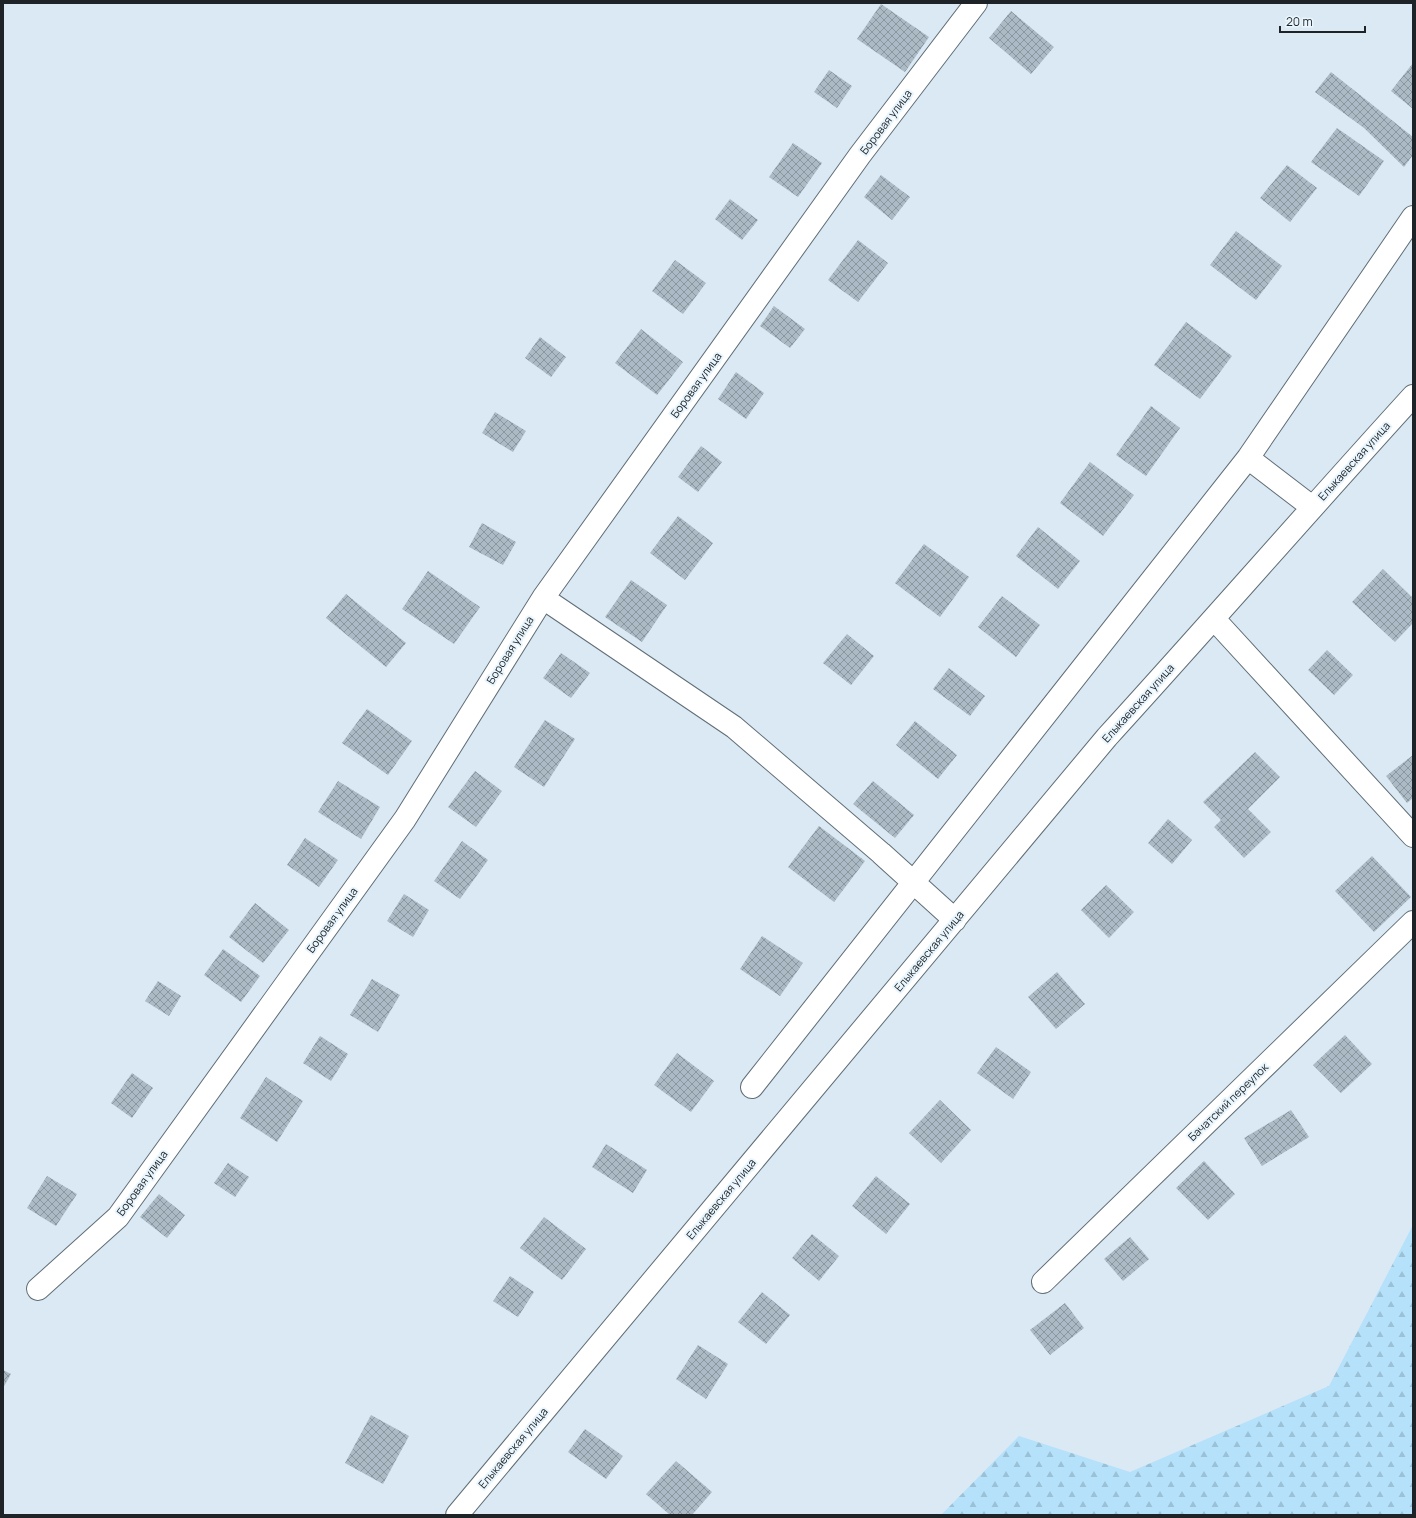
<svg xmlns="http://www.w3.org/2000/svg" width="1416" height="1518" font-family="Manrope,sans-serif">
<style>
.forest{fill:url(#forest-firs)}
.building{fill:url(#building-cross-hatch)}
.lines{fill:none;stroke-linecap:round;stroke-linejoin:round}
.minor-casing{stroke:#606e76;stroke-width:24}
.minor{stroke:#fff;stroke-width:22}
.labels{text-anchor:middle;stroke-width:4;stroke-linejoin:round;paint-order:stroke}
.street-label{font-size:11px;fill:#1d2326;stroke:#e9f6fe}
</style>
<defs>
<pattern id="forest-firs" width="22" height="20" patternUnits="userSpaceOnUse"><rect width="22" height="20" fill="#b5e1fb"/><path d="M5 1l3.5 6h-7zM16 11l3.5 6h-7z" fill="#9bc1d7"/></pattern>
<pattern id="building-cross-hatch" width="8" height="8" patternUnits="userSpaceOnUse"><rect width="8" height="8" fill="#abbac4"/><path d="M0 0l8 8M0 8l8-8" fill="none" stroke="#8b979f"/></pattern>
</defs>
<rect width="100%" height="100%" fill="#dae9f3"/>
<path class="forest" d="M 1413,1225 L 1413,1515 L 941,1515 L 1019,1436 L 1130,1472 L 1329,1386 Z"/>
<path class="building" d="M 881,4 L 929,37 L 905,72 L 857,39 Z
M 1011,11 L 1054,47 L 1031,74 L 989,38 Z
M 1413,63 L 1413,109 L 1391,91 Z
M 829,70 L 852,86 L 837,108 L 814,92 Z
M 1331,72 L 1413,137 L 1413,155 L 1404,167 L 1364,128 L 1315,92 Z
M 1337,128 L 1384,161 L 1359,196 L 1311,162 Z
M 793,143 L 822,163 L 798,197 L 769,177 Z
M 1287,165 L 1317,188 L 1290,222 L 1260,198 Z
M 881,175 L 910,197 L 892,220 L 864,197 Z
M 730,199 L 758,220 L 742,240 L 715,219 Z
M 1236,231 L 1282,266 L 1256,300 L 1210,265 Z
M 858,240 L 888,263 L 858,302 L 828,280 Z
M 675,260 L 706,283 L 683,314 L 652,291 Z
M 774,306 L 805,329 L 790,348 L 760,326 Z
M 1186,322 L 1232,356 L 1200,399 L 1154,365 Z
M 641,329 L 683,362 L 657,395 L 615,363 Z
M 540,337 L 566,357 L 551,377 L 525,358 Z
M 736,372 L 764,393 L 746,419 L 718,399 Z
M 1151,406 L 1180,428 L 1146,476 L 1116,455 Z
M 495,412 L 526,431 L 513,452 L 482,433 Z
M 701,446 L 722,462 L 698,492 L 678,477 Z
M 1090,462 L 1134,495 L 1103,536 L 1060,503 Z
M 678,516 L 713,543 L 685,580 L 650,553 Z
M 482,523 L 516,542 L 503,565 L 469,547 Z
M 1038,527 L 1080,561 L 1058,589 L 1016,556 Z
M 924,544 L 969,577 L 940,617 L 895,583 Z
M 1383,569 L 1413,598 L 1413,623 L 1395,642 L 1352,602 Z
M 428,571 L 480,607 L 454,644 L 402,609 Z
M 631,580 L 667,605 L 642,642 L 605,617 Z
M 346,594 L 406,643 L 386,667 L 326,618 Z
M 1002,596 L 1040,625 L 1016,657 L 978,627 Z
M 847,634 L 874,656 L 851,685 L 823,663 Z
M 1327,650 L 1353,675 L 1334,695 L 1308,670 Z
M 561,653 L 590,673 L 571,698 L 543,678 Z
M 949,668 L 985,696 L 970,716 L 933,689 Z
M 367,709 L 412,741 L 388,775 L 342,743 Z
M 545,720 L 575,739 L 544,787 L 514,767 Z
M 915,721 L 957,755 L 938,779 L 896,745 Z
M 1255,752 L 1280,777 L 1248,809 L 1271,832 L 1244,858 L 1214,827 L 1221,820 L 1203,802 Z
M 1413,755 L 1413,798 L 1407,803 L 1386,776 Z
M 475,771 L 502,791 L 476,827 L 448,807 Z
M 338,781 L 380,807 L 361,839 L 318,812 Z
M 873,781 L 914,815 L 895,838 L 853,804 Z
M 1168,819 L 1192,840 L 1172,864 L 1148,843 Z
M 819,826 L 865,861 L 834,902 L 788,867 Z
M 305,838 L 338,860 L 319,887 L 287,865 Z
M 462,841 L 488,860 L 460,899 L 434,881 Z
M 1372,856 L 1411,897 L 1374,932 L 1335,891 Z
M 1106,885 L 1134,912 L 1109,938 L 1081,910 Z
M 404,894 L 429,910 L 413,937 L 387,921 Z
M 255,903 L 289,930 L 263,963 L 229,937 Z
M 762,936 L 803,963 L 780,996 L 740,969 Z
M 223,949 L 260,976 L 241,1002 L 204,975 Z
M 1057,972 L 1085,1004 L 1056,1029 L 1028,997 Z
M 372,979 L 400,995 L 378,1032 L 350,1015 Z
M 158,981 L 181,996 L 169,1016 L 145,1001 Z
M 1345,1035 L 1372,1064 L 1341,1093 L 1313,1065 Z
M 320,1036 L 348,1054 L 331,1081 L 303,1063 Z
M 996,1047 L 1031,1072 L 1013,1099 L 977,1073 Z
M 677,1053 L 714,1081 L 691,1112 L 654,1085 Z
M 132,1073 L 153,1088 L 132,1118 L 111,1103 Z
M 266,1077 L 303,1101 L 277,1142 L 240,1118 Z
M 940,1100 L 971,1130 L 941,1163 L 909,1133 Z
M 1291,1110 L 1309,1137 L 1262,1166 L 1244,1138 Z
M 606,1144 L 647,1170 L 633,1193 L 592,1167 Z
M 1204,1161 L 1235,1194 L 1208,1220 L 1176,1188 Z
M 228,1163 L 249,1177 L 235,1197 L 214,1183 Z
M 47,1176 L 77,1194 L 56,1226 L 27,1208 Z
M 876,1176 L 910,1204 L 886,1234 L 852,1206 Z
M 159,1194 L 185,1215 L 167,1238 L 140,1217 Z
M 544,1217 L 586,1249 L 562,1280 L 520,1248 Z
M 812,1234 L 839,1256 L 819,1281 L 792,1258 Z
M 1130,1237 L 1149,1259 L 1123,1281 L 1104,1259 Z
M 510,1276 L 534,1292 L 518,1317 L 493,1301 Z
M 762,1292 L 790,1315 L 766,1344 L 738,1322 Z
M 1065,1303 L 1084,1328 L 1050,1355 L 1030,1330 Z
M 698,1345 L 728,1364 L 706,1399 L 676,1379 Z
M 3,1370 L 11,1374 L 3,1388 Z
M 371,1415 L 409,1436 L 383,1484 L 345,1463 Z
M 585,1429 L 623,1456 L 606,1479 L 568,1452 Z
M 676,1461 L 712,1492 L 692,1515 L 670,1515 L 646,1494 Z"/>
<g class="lines">
<g class="minor-casing">
<path id="minor" d="M 1248,458 L 1312,507
M 543,598 L 734,727 L 881,853 L 955,920
M 1214,619 L 1413,836
M 752,1087 L 1248,458 L 1413,217
M 1043,1282 L 1413,922
M 38,1289 L 118,1217 L 405,819 L 543,598 L 860,155 L 976,3
M 457,1515 L 1107,737 C 1210,624 1310,509 1413,396"/>
</g>
<use href="#minor" class="minor"/>
</g>
<g class="labels">
<g class="street-label">
<text transform="translate(886 122) rotate(-53)" y="4">Боровая улица</text>
<text transform="translate(696 385) rotate(-54)" y="4">Боровая улица</text>
<text transform="translate(1354 461) rotate(-48)" y="4">Елыкаевская улица</text>
<text transform="translate(510 650) rotate(-58)" y="4">Боровая улица</text>
<text transform="translate(1138 703) rotate(-48)" y="4">Елыкаевская улица</text>
<text transform="translate(332 920) rotate(-54)" y="4">Боровая улица</text>
<text transform="translate(929 951) rotate(-50)" y="4">Елыкаевская улица</text>
<text transform="translate(1228 1102) rotate(-44)" y="4">Бачатский переулок</text>
<text transform="translate(142 1183) rotate(-54)" y="4">Боровая улица</text>
<text transform="translate(721 1199) rotate(-50)" y="4">Елыкаевская улица</text>
<text transform="translate(513 1448) rotate(-50)" y="4">Елыкаевская улица</text>
</g>
</g>
<rect width="1416" height="1518" fill="none" stroke="#1d2326" stroke-width="8"/>
<path d="M1280 26v6h85v-6" fill="none" stroke="#1d2326" stroke-width="2"/>
<text x="1286" y="26" font-size="12" fill="#1d2326" stroke="#e9f6fe" stroke-width="3" paint-order="stroke">20 m</text>
</svg>
